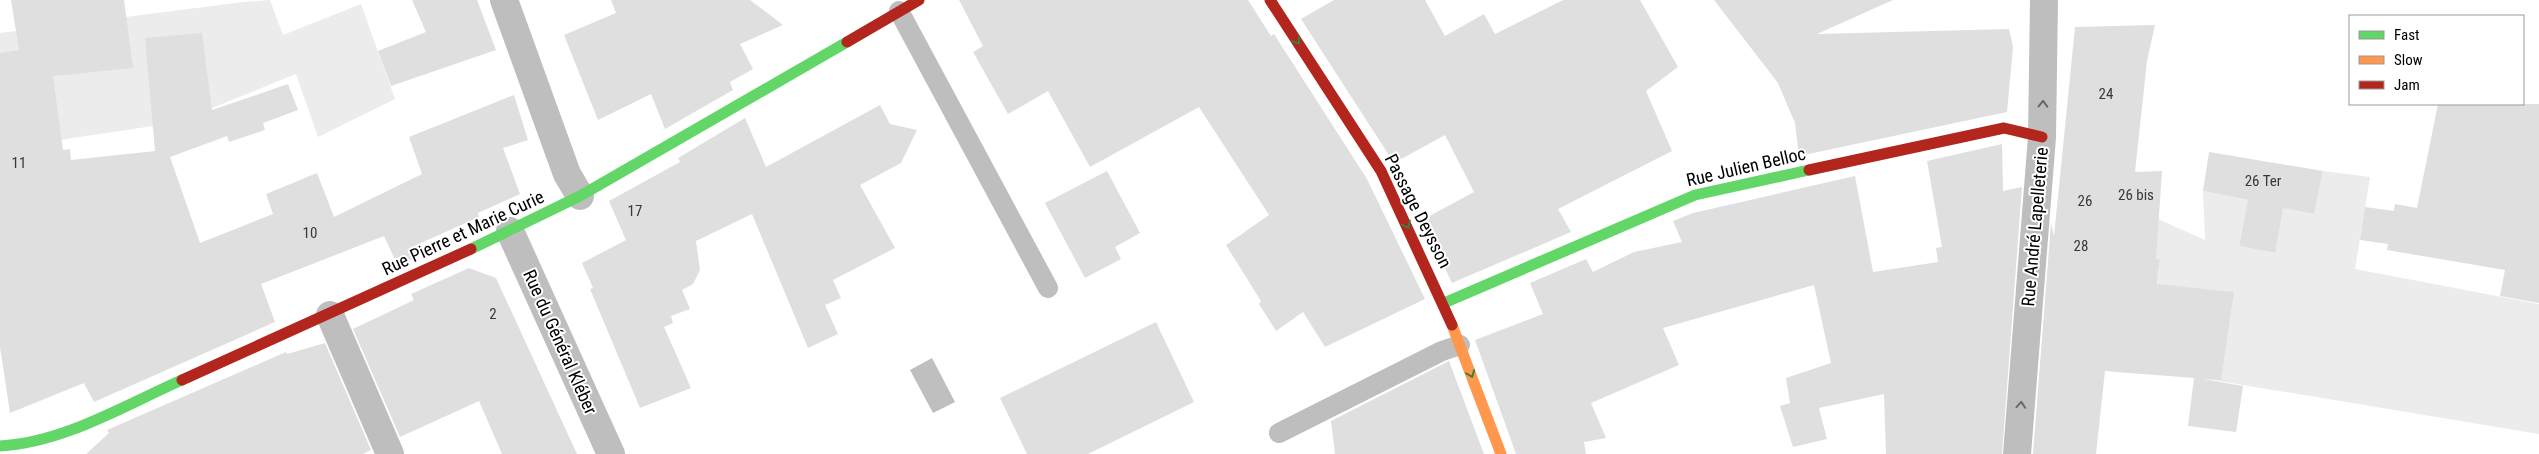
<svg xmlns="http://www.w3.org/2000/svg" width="2539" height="454" font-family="'Roboto Condensed',sans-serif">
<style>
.green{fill:#ececec;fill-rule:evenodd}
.water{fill:#bfbfbf}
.building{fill:#dfdfdf}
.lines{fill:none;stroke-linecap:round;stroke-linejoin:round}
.lane{stroke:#bebebe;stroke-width:20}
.street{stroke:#bebebe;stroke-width:28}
.fast{stroke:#63d668;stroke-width:11}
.slow{stroke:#ff974d;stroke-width:11}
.jam{stroke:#b3261e;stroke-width:11}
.oneway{stroke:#3b803e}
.oneway2{stroke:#686868}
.labels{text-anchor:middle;stroke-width:4;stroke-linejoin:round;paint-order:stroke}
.number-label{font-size:15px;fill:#383838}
.street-label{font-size:18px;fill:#000;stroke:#fff}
</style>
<rect width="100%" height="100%" fill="#fff"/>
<path class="green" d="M 270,0 L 283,35 L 361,4 L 395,99 L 318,137 L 296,74 L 212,108 L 153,126 L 0,149 L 0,33 L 243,2 Z
M 2323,171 L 2370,177 L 2355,269 L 2539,304 L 2539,434 L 2195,377 L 2113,372 L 2114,361 L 2156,296 L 2160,260 L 2155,260 L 2158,219 L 2205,240 L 2203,191 L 2314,214 ZM 2245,214 L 2280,221 L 2274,253 L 2239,246 Z"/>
<path class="water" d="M 932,358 L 955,402 L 933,413 L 910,370 Z"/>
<path class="building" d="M 11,0 L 124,0 L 133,68 L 53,76 L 63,150 L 70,149 L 71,160 L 155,151 L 145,38 L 202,33 L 212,110 L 288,84 L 298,110 L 263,123 L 265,130 L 229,142 L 227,136 L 170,157 L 200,243 L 273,214 L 266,194 L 317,173 L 334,217 L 422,174 L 409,137 L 514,95 L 528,140 L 503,148 L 520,194 L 478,213 L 479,217 L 412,247 L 427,252 L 398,266 L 384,236 L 261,284 L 275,322 L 94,402 L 84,383 L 10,413 L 0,347 L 0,53 L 19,50 Z
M 412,0 L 477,0 L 496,50 L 391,86 L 378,51 L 426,32 Z
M 611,0 L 750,0 L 783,25 L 740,44 L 753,69 L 730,82 L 733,90 L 665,129 L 651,94 L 598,120 L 564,35 L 616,13 Z
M 959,0 L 1248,0 L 1271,36 L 1274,34 L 1367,179 L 1425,299 L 1325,347 L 1303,312 L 1276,331 L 1259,304 L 1261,301 L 1226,245 L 1269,215 L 1199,107 L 1090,167 L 1048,91 L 1008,114 L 973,52 L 983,46 Z
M 1334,0 L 1425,0 L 1445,36 L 1484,14 L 1495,34 L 1563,0 L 1640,0 L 1678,67 L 1646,91 L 1672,151 L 1558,209 L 1571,232 L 1452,283 L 1422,220 L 1474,192 L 1445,135 L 1394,163 L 1301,19 Z
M 1714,0 L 1893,0 L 1817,34 L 2009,29 L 2013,47 L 2007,112 L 1799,156 L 1795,123 L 1778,83 Z
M 2155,25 L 2147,61 L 2135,172 L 2162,171 L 2156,260 L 2160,259 L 2157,284 L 2234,292 L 2221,380 L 2203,379 L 2243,386 L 2236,432 L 2188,426 L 2194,378 L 2105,371 L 2096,454 L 2033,454 L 2051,223 L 2054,236 L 2075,27 Z
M 2438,104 L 2539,104 L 2539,303 L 2500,296 L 2505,270 L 2387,250 L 2388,244 L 2360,240 L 2365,207 L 2394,211 L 2395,204 L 2417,208 Z
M 880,105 L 890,124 L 917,130 L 901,163 L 860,185 L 895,248 L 833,280 L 841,298 L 825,305 L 838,334 L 808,348 L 752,214 L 696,241 L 700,270 L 693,284 L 682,290 L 690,309 L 671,316 L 673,323 L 664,327 L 691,388 L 640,408 L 590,289 L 593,288 L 582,263 L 626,240 L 609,201 L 680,162 L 678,158 L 745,118 L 766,167 Z
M 2002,144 L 2003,191 L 2022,187 L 2002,454 L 1886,454 L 1884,394 L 1819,408 L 1827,439 L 1793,447 L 1780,406 L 1790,403 L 1786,378 L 1831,363 L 1814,285 L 1663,328 L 1679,365 L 1591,403 L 1606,438 L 1584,442 L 1586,454 L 1516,454 L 1475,340 L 1543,314 L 1530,283 L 1586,259 L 1593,272 L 1634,252 L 1682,242 L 1673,221 L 1693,213 L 1855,176 L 1873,272 L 1938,262 L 1936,248 L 1942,247 L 1927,161 Z
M 2209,152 L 2323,171 L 2314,214 L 2283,208 L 2275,253 L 2239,246 L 2248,200 L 2203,191 Z
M 1107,171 L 1140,233 L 1115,247 L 1121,259 L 1085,278 L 1045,203 Z
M 469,268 L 496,278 L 577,454 L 502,454 L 479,401 L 400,437 L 353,329 L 414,300 L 411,294 Z
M 1156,322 L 1194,402 L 1088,454 L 1027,454 L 1000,398 Z
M 325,343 L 371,450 L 363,454 L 86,454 L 109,433 L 107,430 L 286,352 L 287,354 Z
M 1449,361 L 1484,454 L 1335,454 L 1331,421 Z"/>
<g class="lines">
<path class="lane" d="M 899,11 L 1048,288
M 1279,433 L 1442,351 L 1460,345"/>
<path class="street" d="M 504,0 L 567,174 L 580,196
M 510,231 L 611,454
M 330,315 L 390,454
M 2017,454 L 2042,137 L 2044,0"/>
<path class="fast" d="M 471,249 L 580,196 L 847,42
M 1444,303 L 1695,195 L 1809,170
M 0,446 C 63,443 125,405 182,380"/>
<path class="slow" d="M 1452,325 L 1501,454"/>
<path class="jam" d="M 1270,0 L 1381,171 L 1452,325
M 847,42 L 919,0
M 1809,170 L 2004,128 L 2042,137
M 182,380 L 471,249"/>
</g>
<defs><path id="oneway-chevron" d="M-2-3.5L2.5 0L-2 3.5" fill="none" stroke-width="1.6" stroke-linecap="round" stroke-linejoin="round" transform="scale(1.25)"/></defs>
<g class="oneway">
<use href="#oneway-chevron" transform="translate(1297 41) rotate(57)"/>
<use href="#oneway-chevron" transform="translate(1407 225) rotate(64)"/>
<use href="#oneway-chevron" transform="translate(1471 374) rotate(69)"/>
</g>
<g class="oneway2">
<use href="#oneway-chevron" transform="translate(2043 104) rotate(-89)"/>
<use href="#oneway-chevron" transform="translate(2021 405) rotate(-86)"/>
</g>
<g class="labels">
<g class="number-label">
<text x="2106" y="99">24</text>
<text x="19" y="168">11</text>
<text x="2263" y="186">26 Ter</text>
<text x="2136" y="200">26 bis</text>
<text x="2085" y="206">26</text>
<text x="635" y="216">17</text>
<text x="310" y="238">10</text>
<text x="2081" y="251">28</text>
<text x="493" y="319">2</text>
</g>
<g class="street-label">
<text transform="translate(1746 167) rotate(-13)" y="6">Rue Julien Belloc</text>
<text transform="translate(1418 211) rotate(63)" y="6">Passage Deysson</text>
<text transform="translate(2035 227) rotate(-85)" y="6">Rue André Lapelleterie</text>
<text transform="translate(463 233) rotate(-25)" y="6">Rue Pierre et Marie Curie</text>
<text transform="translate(560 342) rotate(66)" y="6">Rue du Général Kléber</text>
</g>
</g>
<rect x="2349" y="15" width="175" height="90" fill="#ffffff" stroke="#999999"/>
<rect x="2359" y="31" width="25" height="8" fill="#63d668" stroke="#999999"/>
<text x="2394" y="40" font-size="15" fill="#000000">Fast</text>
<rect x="2359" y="56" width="25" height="8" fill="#ff974d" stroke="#999999"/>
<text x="2394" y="65" font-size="15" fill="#000000">Slow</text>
<rect x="2359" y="81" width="25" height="8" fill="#b3261e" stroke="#999999"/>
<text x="2394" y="90" font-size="15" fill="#000000">Jam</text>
</svg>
